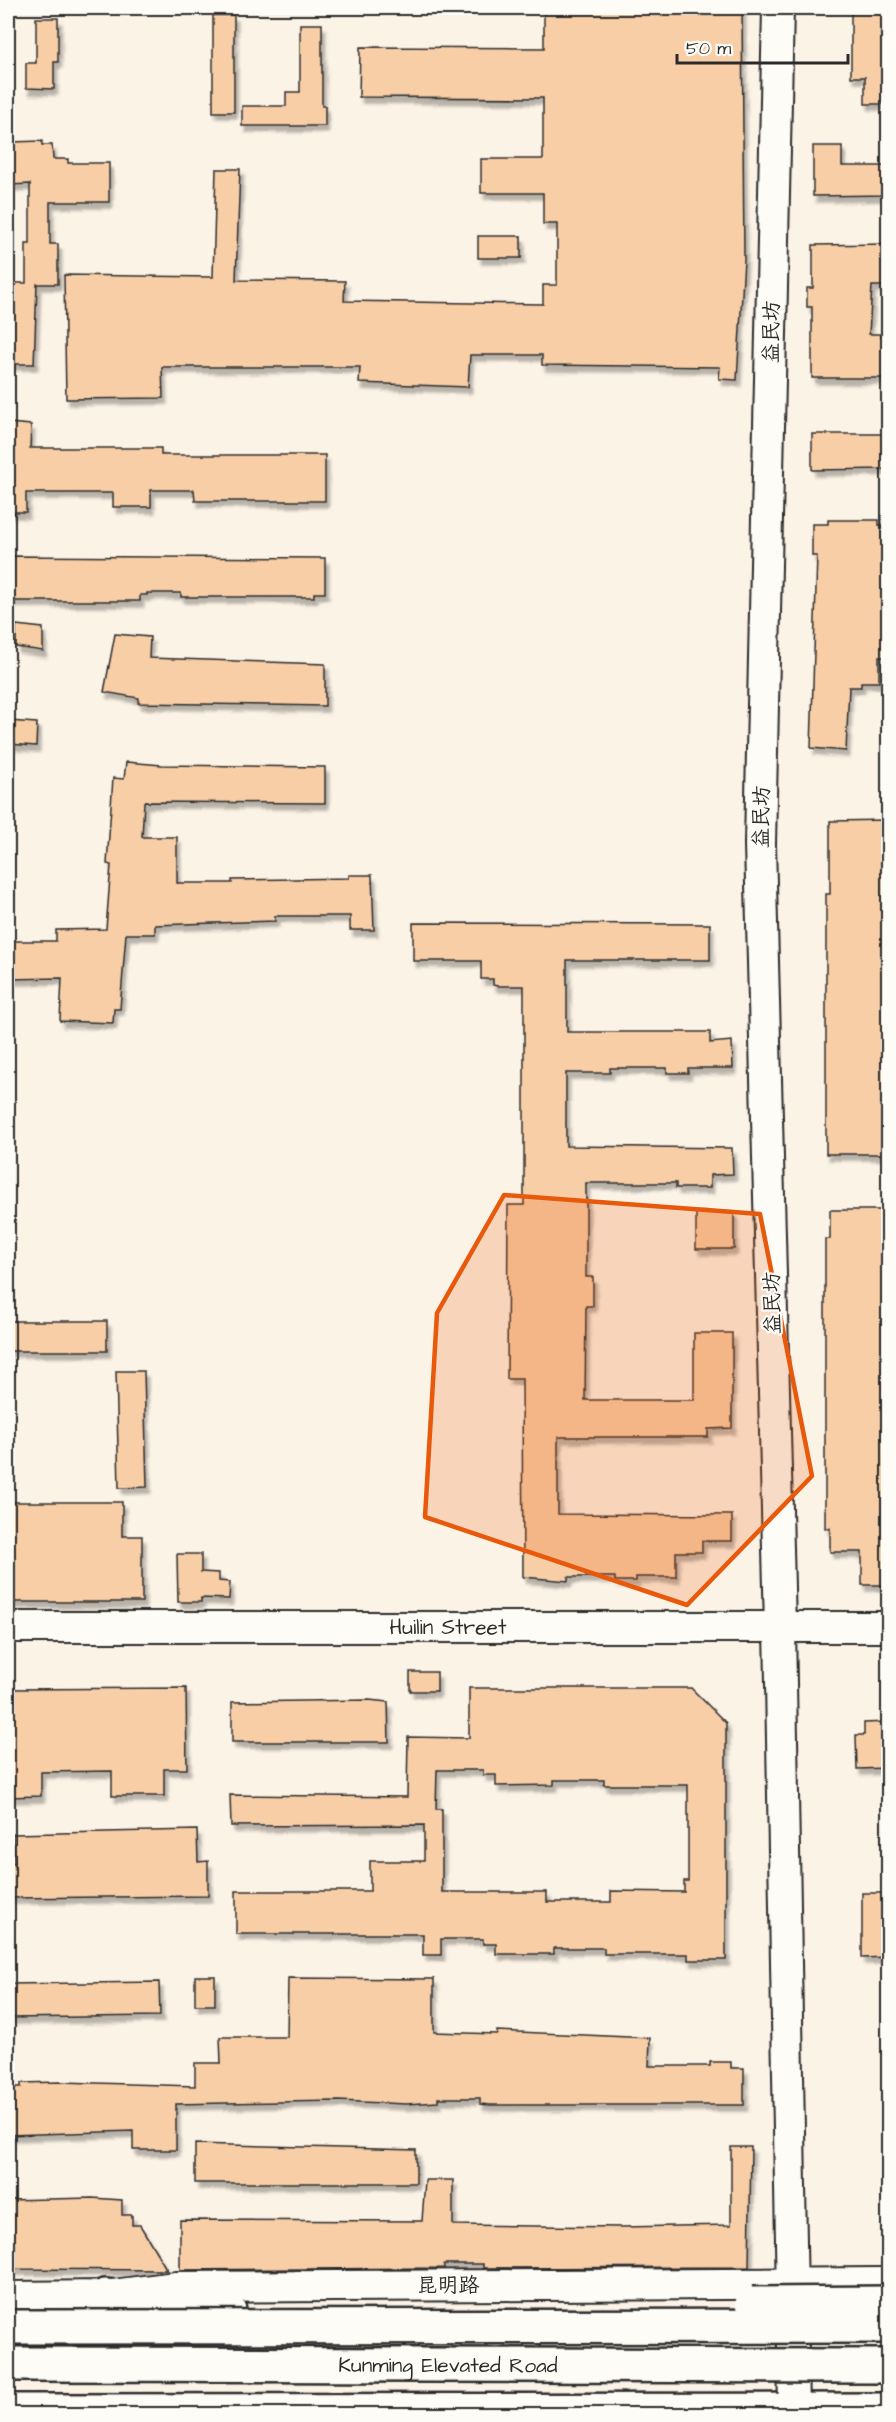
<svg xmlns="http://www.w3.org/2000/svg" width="896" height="2422" font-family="'Architects Daughter','LXGW WenKai TC',sans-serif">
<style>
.building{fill:#f8cea7;stroke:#2b2b2b;stroke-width:1.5;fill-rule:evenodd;filter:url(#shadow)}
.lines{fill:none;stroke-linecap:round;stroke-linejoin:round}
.minor-casing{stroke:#2b2b2b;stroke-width:34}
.major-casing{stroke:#2b2b2b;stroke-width:38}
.highway-casing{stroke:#2b2b2b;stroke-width:38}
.minor{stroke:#fdfcf7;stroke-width:30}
.major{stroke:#fdfcf7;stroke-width:33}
.highway{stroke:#fdfcf7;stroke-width:33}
.highway-bridge-casing{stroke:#2b2b2b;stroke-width:38;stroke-linecap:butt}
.highway-bridge{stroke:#fdfcf7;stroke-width:33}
.marked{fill:#e8590c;fill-opacity:0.2;stroke:#e8590c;stroke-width:4.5;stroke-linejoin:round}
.labels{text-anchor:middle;stroke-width:4.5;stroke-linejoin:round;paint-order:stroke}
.street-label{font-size:21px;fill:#2b2b2b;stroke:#fdfcf7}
</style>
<defs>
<filter id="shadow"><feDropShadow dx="3.5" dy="6" stdDeviation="1.5" flood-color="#0004"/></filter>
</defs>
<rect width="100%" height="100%" fill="#fcf3e7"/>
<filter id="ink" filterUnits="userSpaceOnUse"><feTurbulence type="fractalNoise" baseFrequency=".0167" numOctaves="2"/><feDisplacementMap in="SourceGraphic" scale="12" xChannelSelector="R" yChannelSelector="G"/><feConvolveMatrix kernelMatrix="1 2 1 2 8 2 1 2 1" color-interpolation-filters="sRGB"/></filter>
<g filter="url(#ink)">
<path class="building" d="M 544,8 L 742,8 L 744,260 L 737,380 L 719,379 L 720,367 L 542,365 L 542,355 L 470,355 L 468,387 L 359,383 L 360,367 L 162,367 L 163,398 L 66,399 L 64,275 L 213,277 L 216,169 L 240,169 L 236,280 L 345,281 L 344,301 L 543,304 L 543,285 L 557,285 L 557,224 L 543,224 L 543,193 L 481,193 L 481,159 L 543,159 L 543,98 L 359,97 L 360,47 L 544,48 Z
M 851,8 L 888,8 L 888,104 L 865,104 L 865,77 L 851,77 Z
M 213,15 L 234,15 L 234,112 L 213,112 Z
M 36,18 L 58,18 L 58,62 L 54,62 L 54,89 L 26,88 L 26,63 L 36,63 Z
M 300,24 L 322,24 L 322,106 L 325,106 L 325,126 L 242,126 L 242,106 L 286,106 L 286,92 L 300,92 Z
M 42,141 L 42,145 L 52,145 L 53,159 L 68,159 L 68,163 L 109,163 L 109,202 L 50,202 L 50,244 L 58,244 L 58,284 L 37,284 L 34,364 L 8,364 L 8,283 L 26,283 L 26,244 L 30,244 L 30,184 L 8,185 L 8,146 L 11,146 L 11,142 Z
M 813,146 L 842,146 L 842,166 L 888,166 L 888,195 L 813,196 Z
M 478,236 L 521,236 L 521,258 L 478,258 Z
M 888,244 L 886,286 L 872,286 L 869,334 L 881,334 L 881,337 L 888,337 L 888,378 L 812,378 L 812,307 L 807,307 L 807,288 L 813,288 L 813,245 Z
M 9,423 L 31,425 L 30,448 L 161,448 L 161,455 L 325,455 L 325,501 L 195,501 L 194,490 L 151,490 L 151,507 L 113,507 L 113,493 L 26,493 L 26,512 L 8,512 Z
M 812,434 L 888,434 L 888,469 L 812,470 Z
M 828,520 L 879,520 L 879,525 L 888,525 L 888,657 L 879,657 L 879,682 L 861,682 L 861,687 L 849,687 L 846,751 L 811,748 L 817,556 L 812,556 L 812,524 L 828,524 Z
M 8,556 L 325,558 L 325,593 L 314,593 L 314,597 L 181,597 L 181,593 L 147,593 L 147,595 L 140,595 L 140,601 L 8,601 Z
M 16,625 L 43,628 L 43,651 L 16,647 Z
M 115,634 L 150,637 L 149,658 L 325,664 L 325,706 L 138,703 L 139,698 L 104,692 Z
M 8,721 L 37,723 L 36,746 L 8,744 Z
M 126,762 L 162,765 L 325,767 L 325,803 L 144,802 L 142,837 L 177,837 L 177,883 L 232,883 L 232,880 L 349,878 L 349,875 L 372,875 L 374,930 L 350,930 L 350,916 L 275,916 L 275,921 L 155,925 L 155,934 L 126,934 L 120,1009 L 114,1009 L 113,1023 L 60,1021 L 62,978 L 8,979 L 8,941 L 56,941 L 56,930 L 106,929 L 111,865 L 107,864 L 113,778 L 124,779 Z
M 888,820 L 888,1154 L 826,1154 L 826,894 L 830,894 L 830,821 Z
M 413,923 L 710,924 L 710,960 L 567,960 L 567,1032 L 710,1032 L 710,1043 L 732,1041 L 733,1068 L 688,1068 L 688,1073 L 667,1073 L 667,1068 L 610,1068 L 610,1073 L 566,1073 L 566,1146 L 732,1148 L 733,1174 L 710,1175 L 710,1188 L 676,1188 L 676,1183 L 586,1183 L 586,1277 L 593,1277 L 593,1306 L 586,1306 L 585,1400 L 694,1400 L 694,1333 L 732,1333 L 732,1428 L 708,1429 L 708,1437 L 558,1437 L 558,1514 L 732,1515 L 732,1541 L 702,1541 L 702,1552 L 676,1552 L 676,1577 L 636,1577 L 636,1581 L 615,1581 L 615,1577 L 568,1577 L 568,1581 L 523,1577 L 522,1379 L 507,1379 L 508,1205 L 524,1205 L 524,986 L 497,986 L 493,985 L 493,979 L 481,979 L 481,961 L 413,961 Z
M 830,1210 L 888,1210 L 888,1585 L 862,1585 L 862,1552 L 830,1552 L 830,1528 L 825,1528 L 825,1239 L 830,1239 Z
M 696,1212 L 734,1212 L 734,1249 L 696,1249 Z
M 8,1321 L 107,1321 L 107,1351 L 8,1351 Z
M 116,1371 L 144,1371 L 147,1487 L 119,1488 Z
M 8,1502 L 122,1502 L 122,1536 L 142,1536 L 142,1602 L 8,1602 Z
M 177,1554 L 201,1554 L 201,1572 L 219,1573 L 219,1581 L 230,1582 L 229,1599 L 201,1598 L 201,1602 L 178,1602 Z
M 410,1672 L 437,1672 L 437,1691 L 410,1691 Z
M 186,1688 L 187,1769 L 164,1769 L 164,1796 L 112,1796 L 112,1771 L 41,1772 L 41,1796 L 8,1797 L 8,1689 Z
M 469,1688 L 691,1688 L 726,1723 L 726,1960 L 688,1960 L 688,1954 L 604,1954 L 604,1948 L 554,1948 L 554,1954 L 496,1954 L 496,1944 L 483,1944 L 483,1939 L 441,1939 L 441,1955 L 423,1955 L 423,1934 L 236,1934 L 236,1891 L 370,1891 L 370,1861 L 424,1861 L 424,1825 L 231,1826 L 230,1795 L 407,1797 L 408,1737 L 469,1738 ZM 437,1770 L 483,1770 L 483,1775 L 496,1775 L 496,1786 L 554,1785 L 554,1780 L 604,1780 L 604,1785 L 688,1785 L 688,1881 L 684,1881 L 684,1892 L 611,1891 L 611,1902 L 547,1902 L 547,1892 L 442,1892 L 442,1809 L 436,1809 Z
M 369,1700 L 388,1702 L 389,1742 L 232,1742 L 232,1702 Z
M 888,1722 L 888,1768 L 857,1769 L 856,1735 L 864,1735 L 864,1723 Z
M 197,1830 L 198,1862 L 208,1861 L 208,1896 L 8,1898 L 8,1863 L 14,1863 L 13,1834 Z
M 862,1893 L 888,1893 L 888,1957 L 862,1958 Z
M 195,1976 L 215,1976 L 215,2005 L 195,2005 Z
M 288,1978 L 434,1979 L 434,2032 L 497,2034 L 497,2031 L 650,2038 L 649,2066 L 710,2066 L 710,2062 L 731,2062 L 731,2068 L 744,2068 L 744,2105 L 490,2105 L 480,2104 L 480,2098 L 438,2098 L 438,2102 L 406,2104 L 338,2101 L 176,2104 L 176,2150 L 133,2150 L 133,2131 L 8,2135 L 8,2087 L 21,2087 L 21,2083 L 61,2082 L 195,2086 L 195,2063 L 221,2063 L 220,2037 L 287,2037 Z
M 159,1982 L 160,2016 L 8,2018 L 8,1984 Z
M 195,2144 L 416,2150 L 416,2183 L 195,2183 Z
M 731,2147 L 751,2147 L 749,2267 L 483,2268 L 483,2264 L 444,2264 L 444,2268 L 180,2270 L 180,2220 L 422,2221 L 425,2180 L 453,2180 L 453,2225 L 622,2227 L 731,2225 Z
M 92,2198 L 122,2200 L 122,2215 L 132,2215 L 132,2225 L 140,2225 L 167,2270 L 8,2269 L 8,2200 Z"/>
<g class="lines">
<g class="minor-casing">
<g id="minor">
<path d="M 778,8 L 760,844 L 780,1627 L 794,2410"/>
<path id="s1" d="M 8,1627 L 888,1627"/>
<path d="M 8,2297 L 105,2296 L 176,2287 L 888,2283"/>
</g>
</g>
<g class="major-casing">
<path id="major" d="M 8,2411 L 888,2410"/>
</g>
<g class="highway-casing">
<path id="highway" d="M 105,2296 L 229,2310"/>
</g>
<use href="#minor" class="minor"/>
<use href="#major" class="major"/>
<use href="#highway" class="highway"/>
<g class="highway-bridge-casing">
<g id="highway-bridge">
<path d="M 752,2304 L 888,2303"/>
<path d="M 8,2327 L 888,2326"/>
<path id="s2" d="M 8,2364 L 888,2366"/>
</g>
</g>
<use href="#highway-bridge" class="highway-bridge"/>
</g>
</g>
<path class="marked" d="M 504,1195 L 760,1214 L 812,1476 L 687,1605 L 425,1517 L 437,1313 Z"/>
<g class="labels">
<g class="street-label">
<text transform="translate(771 332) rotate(-89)" y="7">益民坊</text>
<text transform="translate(761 817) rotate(-89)" y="7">益民坊</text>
<text transform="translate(772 1303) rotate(-91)" y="7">益民坊</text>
<text dy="7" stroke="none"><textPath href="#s1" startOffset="440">Huilin Street</textPath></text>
<text x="448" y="2292">昆明路</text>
<text dy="7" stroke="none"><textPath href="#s2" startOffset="440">Kunming Elevated Road</textPath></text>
</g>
</g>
<rect width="896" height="2422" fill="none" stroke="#fdfcf7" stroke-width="30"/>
<rect x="15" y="15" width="866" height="2392" fill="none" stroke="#2b2b2b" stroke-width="2" filter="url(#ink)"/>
<path d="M677 54v9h171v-9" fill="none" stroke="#2b2b2b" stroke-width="3"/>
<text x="686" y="54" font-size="18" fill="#2b2b2b" stroke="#fdfcf7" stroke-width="4.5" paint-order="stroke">50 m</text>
</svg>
